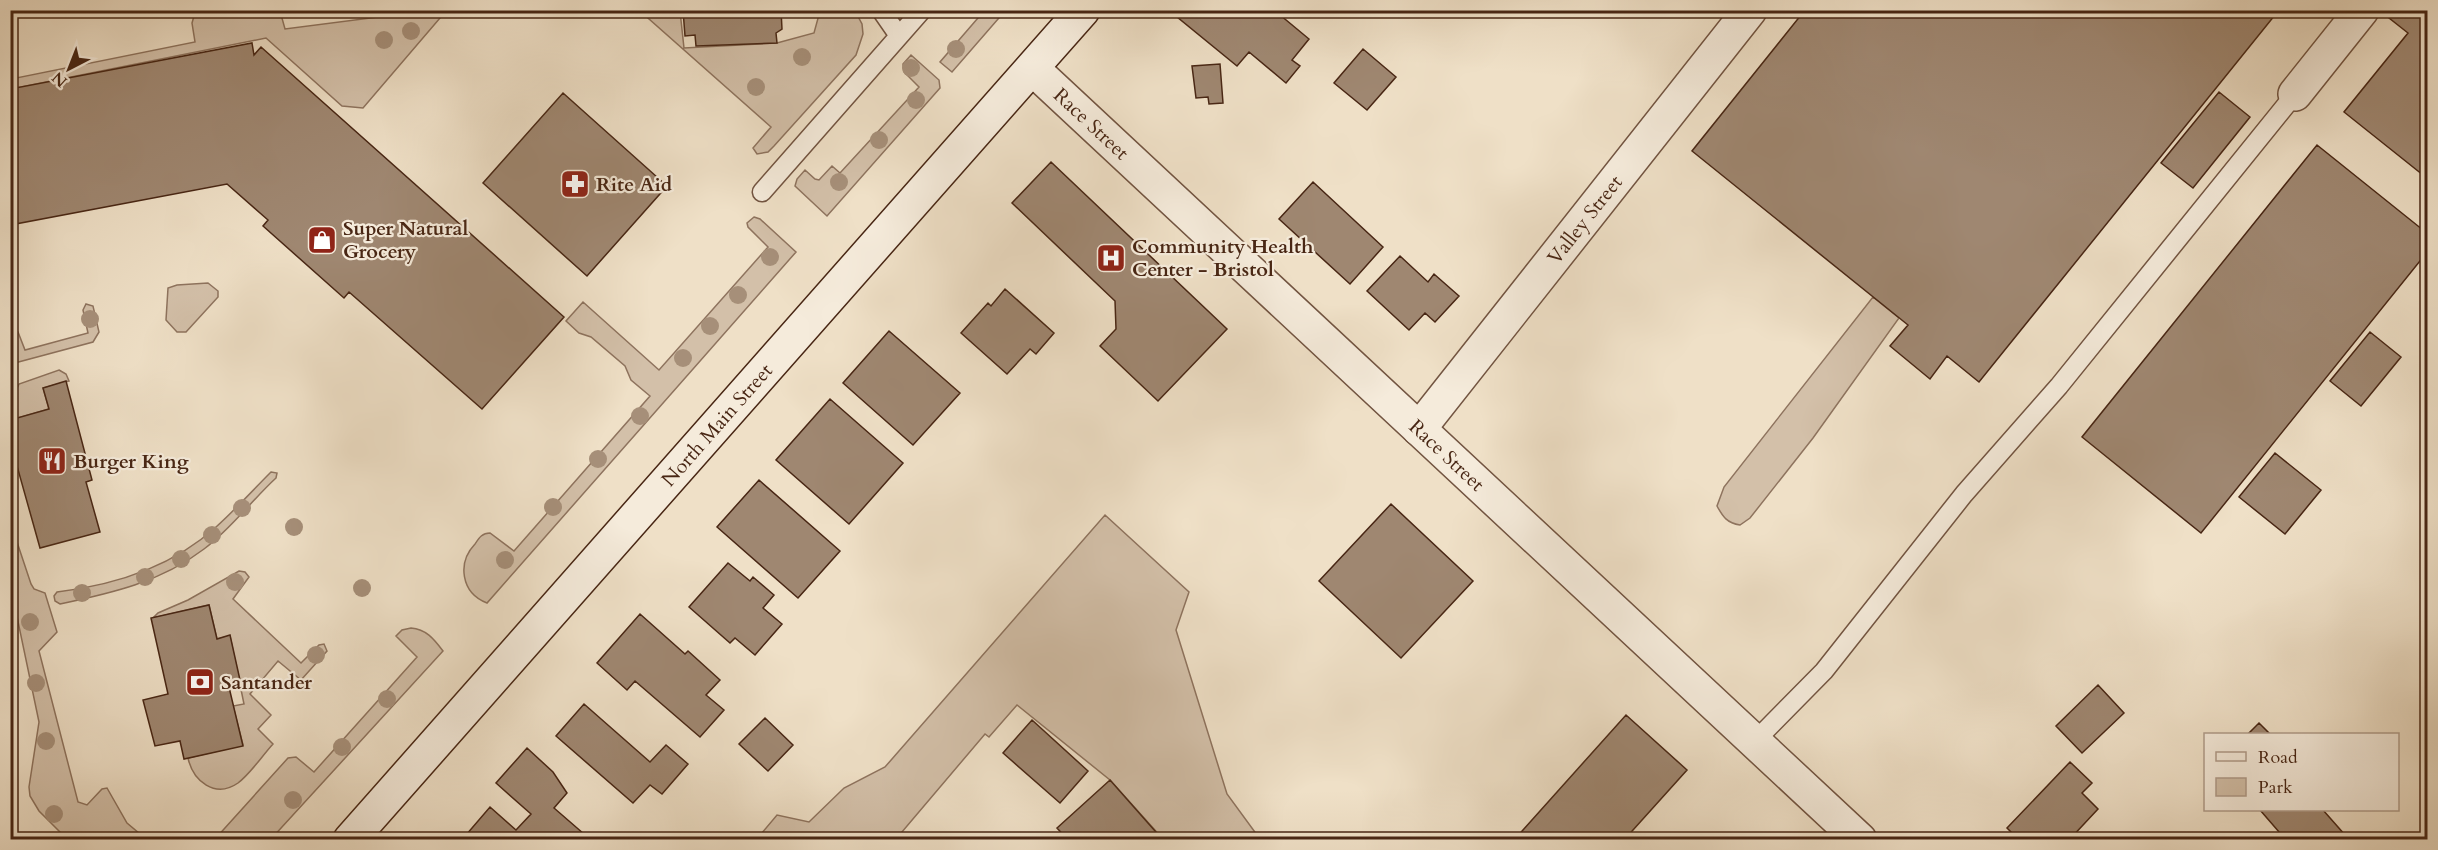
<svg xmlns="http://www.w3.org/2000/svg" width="2438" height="850" font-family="Cardo,serif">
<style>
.green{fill:#d3c0a9;stroke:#8e735e;stroke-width:1.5}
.building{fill:#9f8771;stroke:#482614;stroke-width:1.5}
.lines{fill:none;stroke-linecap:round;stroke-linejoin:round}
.lane-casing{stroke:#725441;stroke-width:21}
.street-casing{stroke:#725441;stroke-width:36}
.secondary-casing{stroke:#482614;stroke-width:36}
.lane{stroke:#f5ebdb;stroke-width:18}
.street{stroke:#f5ebdb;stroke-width:33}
.secondary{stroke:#f5ebdb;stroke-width:33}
.tree{fill:#a68f79}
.labels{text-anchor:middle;stroke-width:4.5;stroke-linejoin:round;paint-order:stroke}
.street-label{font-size:20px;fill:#482614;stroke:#f5ebdb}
.poi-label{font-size:20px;font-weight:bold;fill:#482614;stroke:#f5ebdb;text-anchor:start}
</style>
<rect width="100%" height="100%" fill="#efe0c7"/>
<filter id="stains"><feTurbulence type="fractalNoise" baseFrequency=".00333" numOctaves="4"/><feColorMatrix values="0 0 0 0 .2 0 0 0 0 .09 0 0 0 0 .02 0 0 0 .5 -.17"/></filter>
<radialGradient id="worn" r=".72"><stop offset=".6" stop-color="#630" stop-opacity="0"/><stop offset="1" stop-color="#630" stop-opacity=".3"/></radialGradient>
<path class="green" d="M 221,10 L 280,11 L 285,29 L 425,11 L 446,11 L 363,108 L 342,106 L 266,38 L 11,89 L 11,79 L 195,42 L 192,23 L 194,16 Z
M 640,11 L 680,11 L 684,48 L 777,43 L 814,33 L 820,11 L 855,11 L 862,24 L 863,34 L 856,55 L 774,146 L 768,152 L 757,154 L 753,148 L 771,127 Z
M 984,11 L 1005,11 L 952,72 L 940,62 Z
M 911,55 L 939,80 L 940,88 L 827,216 L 795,186 L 797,179 L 805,170 L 815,179 L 819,180 L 832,166 L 840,173 L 919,87 L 904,72 L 903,64 Z
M 754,217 L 760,219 L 796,252 L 487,603 C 461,593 457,563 475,544 C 479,538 482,533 490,533 L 514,551 L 650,396 L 631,380 L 625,366 L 591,337 L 579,333 L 566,321 L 583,302 L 659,370 L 768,247 L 748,227 L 747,223 Z
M 208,283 L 218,291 L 218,297 L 186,332 L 177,332 L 166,320 L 168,288 L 177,285 Z
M 1873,297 L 1899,318 L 1813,438 L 1750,518 L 1740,525 C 1727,523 1723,517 1717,506 L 1724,487 Z
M 86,304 L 93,306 L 99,332 L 93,342 L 11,364 L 11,326 L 18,332 L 25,350 L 88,333 L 83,310 Z
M 59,370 L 66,374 L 69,381 L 43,388 L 49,409 L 11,420 L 11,402 L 19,384 Z
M 271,472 L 277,473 L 276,478 C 251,501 231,529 204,549 C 161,582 112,593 60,604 L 55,601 L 54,596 L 57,592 C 115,585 172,567 216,527 C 235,510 253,490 271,472 Z
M 1105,515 L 1189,592 L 1176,630 L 1227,794 L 1260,839 L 1163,839 L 1110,780 L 1017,705 L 989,737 L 985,734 L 896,839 L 756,840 L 777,815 L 809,822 L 844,788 L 885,767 Z
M 11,524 L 31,584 L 34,589 L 45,593 L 57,632 L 39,651 L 78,802 L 87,805 L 102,789 L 107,788 L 127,823 L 146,839 L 67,839 L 39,811 L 30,796 L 29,787 L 39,722 L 11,588 Z
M 239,571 L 245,572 L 249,577 L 233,599 L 301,663 L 319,645 L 324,644 L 327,651 L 301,680 L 278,661 L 250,694 L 271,715 L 258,729 L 273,744 C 262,756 251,773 238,783 C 215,799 193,781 188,758 L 243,745 L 233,706 L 244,704 L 230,636 L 217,639 L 209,605 L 153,618 L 158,613 L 188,600 Z
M 411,628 C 426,629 434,639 443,651 L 271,839 L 215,839 L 288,758 L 296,757 L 314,772 L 417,657 L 396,636 L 402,630 Z"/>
<path class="building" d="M 683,10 L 781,10 L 782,29 L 776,33 L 777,43 L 696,46 L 695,35 L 685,36 Z
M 1172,10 L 1274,10 L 1309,39 L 1292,60 L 1300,66 L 1286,83 L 1249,52 L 1237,66 L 1171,12 Z
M 1805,10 L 2279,10 L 1979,382 L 1947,356 L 1930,379 L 1890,346 L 1908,325 L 1692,151 Z
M 2386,10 L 2428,10 L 2428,179 L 2344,112 L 2408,33 L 2384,14 Z
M 252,43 L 254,55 L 261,47 L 564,317 L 482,409 L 349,292 L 344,298 L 263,226 L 268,220 L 227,184 L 10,225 L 10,89 Z
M 1363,49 L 1396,77 L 1367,110 L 1334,83 Z
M 1220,64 L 1223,103 L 1209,104 L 1208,97 L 1196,98 L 1192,66 Z
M 2219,92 L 2250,117 L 2193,188 L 2161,163 Z
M 563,93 L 667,186 L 587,276 L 483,183 Z
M 2317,145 L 2428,234 L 2428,251 L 2201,533 L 2082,437 Z
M 1051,162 L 1227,329 L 1158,401 L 1100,346 L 1116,329 L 1115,301 L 1012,203 Z
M 1313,182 L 1383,247 L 1350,284 L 1279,219 Z
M 1400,256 L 1428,282 L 1434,274 L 1459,296 L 1435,322 L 1425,313 L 1409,330 L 1367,291 Z
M 1005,289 L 1054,333 L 1036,354 L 1030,349 L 1007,374 L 961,333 L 988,303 L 991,306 Z
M 889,331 L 960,393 L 913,445 L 843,383 Z
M 2370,332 L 2401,357 L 2361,406 L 2330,381 Z
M 66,381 L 92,480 L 86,482 L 100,532 L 40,548 L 10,441 L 10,420 L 49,409 L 43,388 Z
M 830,399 L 903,463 L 849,524 L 776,460 Z
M 2275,453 L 2321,490 L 2285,534 L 2239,497 Z
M 759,480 L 840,551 L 798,598 L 717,527 Z
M 1391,504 L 1473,581 L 1401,658 L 1319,581 Z
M 728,563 L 750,581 L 753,577 L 774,595 L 763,608 L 782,624 L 755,655 L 735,638 L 730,643 L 689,607 Z
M 209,605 L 217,639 L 230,635 L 240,680 L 228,683 L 243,746 L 184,759 L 180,741 L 155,746 L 143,700 L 168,694 L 151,618 Z
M 640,614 L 685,654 L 688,651 L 720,680 L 706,695 L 724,710 L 700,737 L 635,681 L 627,690 L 597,663 Z
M 2098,685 L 2124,713 L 2082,753 L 2056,726 Z
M 584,704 L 650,762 L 666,745 L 688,764 L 662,794 L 650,785 L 633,803 L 556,736 Z
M 1626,715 L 1687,770 L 1624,840 L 1514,840 Z
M 765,718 L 793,745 L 768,771 L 739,744 Z
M 1032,720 L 1088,771 L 1060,803 L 1003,753 Z
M 2259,723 L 2270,734 L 2248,734 Z
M 527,748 L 553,772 L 567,793 L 554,808 L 584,834 L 579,840 L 470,840 L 466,835 L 490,807 L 516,830 L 531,814 L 496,783 Z
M 2070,762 L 2092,783 L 2082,793 L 2098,809 L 2069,840 L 2019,840 L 2007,828 Z
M 1110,780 L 1163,840 L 1068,840 L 1057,828 Z
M 2260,810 L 2323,810 L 2345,835 L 2339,840 L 2286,840 Z"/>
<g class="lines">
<g class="lane-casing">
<path id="lane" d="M 881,10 L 899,36
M 762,192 L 922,10
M 1754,742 L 1824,671 L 1964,494 L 2059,386 L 2295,94"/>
</g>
<g class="street-casing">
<g id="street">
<path id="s1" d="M 1033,69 L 1860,840"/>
<path d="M 2295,94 L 2362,10"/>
<path id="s2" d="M 1419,429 L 1750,10"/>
</g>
</g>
<g class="secondary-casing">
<g id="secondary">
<path id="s3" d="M 350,840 L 1083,10"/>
</g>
</g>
<use href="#lane" class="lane"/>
<use href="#street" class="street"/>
<use href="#secondary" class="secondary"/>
</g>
<g class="tree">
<circle cx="411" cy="31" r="9"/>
<circle cx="384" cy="40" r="9"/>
<circle cx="956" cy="49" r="9"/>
<circle cx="802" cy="57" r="9"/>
<circle cx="911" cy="68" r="9"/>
<circle cx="756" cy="87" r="9"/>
<circle cx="916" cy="100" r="9"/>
<circle cx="879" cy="140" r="9"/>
<circle cx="839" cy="182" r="9"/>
<circle cx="770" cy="257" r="9"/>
<circle cx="738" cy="295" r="9"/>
<circle cx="90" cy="319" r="9"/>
<circle cx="710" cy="326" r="9"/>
<circle cx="683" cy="358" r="9"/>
<circle cx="640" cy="416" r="9"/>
<circle cx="598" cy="459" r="9"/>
<circle cx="553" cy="507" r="9"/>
<circle cx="242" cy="508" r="9"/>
<circle cx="294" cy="527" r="9"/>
<circle cx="212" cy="535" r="9"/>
<circle cx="181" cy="559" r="9"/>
<circle cx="505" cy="560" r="9"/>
<circle cx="145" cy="577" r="9"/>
<circle cx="235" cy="582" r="9"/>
<circle cx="362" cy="588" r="9"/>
<circle cx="82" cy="593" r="9"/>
<circle cx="30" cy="622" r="9"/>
<circle cx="316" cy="655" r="9"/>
<circle cx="36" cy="683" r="9"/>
<circle cx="387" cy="699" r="9"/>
<circle cx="46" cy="741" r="9"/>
<circle cx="342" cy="747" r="9"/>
<circle cx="293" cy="800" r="9"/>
<circle cx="54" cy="814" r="9"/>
</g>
<defs>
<g id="pharmacy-square" transform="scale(1.5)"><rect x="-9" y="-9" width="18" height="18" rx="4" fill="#8f2418" stroke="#f5ebdb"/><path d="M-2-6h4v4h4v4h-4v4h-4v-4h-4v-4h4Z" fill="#fff"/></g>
<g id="shop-square" transform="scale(1.5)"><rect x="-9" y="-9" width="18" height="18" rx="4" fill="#8f2418" stroke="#f5ebdb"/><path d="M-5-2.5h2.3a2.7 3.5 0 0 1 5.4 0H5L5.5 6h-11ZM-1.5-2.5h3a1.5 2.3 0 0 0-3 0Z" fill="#fff"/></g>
<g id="hospital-square" transform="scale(1.5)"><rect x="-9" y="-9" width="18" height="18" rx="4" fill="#8f2418" stroke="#f5ebdb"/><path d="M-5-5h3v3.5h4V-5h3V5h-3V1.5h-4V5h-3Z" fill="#fff"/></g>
<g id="restaurant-square" transform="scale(1.5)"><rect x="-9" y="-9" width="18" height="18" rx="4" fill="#8f2418" stroke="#f5ebdb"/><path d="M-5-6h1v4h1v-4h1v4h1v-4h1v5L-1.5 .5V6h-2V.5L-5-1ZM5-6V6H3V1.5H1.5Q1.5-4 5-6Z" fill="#fff"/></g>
<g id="bank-square" transform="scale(1.5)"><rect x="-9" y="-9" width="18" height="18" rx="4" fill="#8f2418" stroke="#f5ebdb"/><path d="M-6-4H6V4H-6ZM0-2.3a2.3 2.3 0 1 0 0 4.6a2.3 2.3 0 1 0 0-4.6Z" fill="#fff"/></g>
</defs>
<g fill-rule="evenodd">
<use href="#pharmacy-square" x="575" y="184"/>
<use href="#shop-square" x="322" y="240"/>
<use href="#hospital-square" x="1111" y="258"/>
<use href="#restaurant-square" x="52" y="461"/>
<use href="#bank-square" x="200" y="682"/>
</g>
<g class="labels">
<g class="street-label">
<text dy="7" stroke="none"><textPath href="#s1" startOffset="80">Race Street</textPath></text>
<text dy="7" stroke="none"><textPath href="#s2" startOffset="267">Valley Street</textPath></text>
<text dy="7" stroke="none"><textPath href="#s3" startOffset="554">North Main Street</textPath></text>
<text dy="7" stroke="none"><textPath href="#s1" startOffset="566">Race Street</textPath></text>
</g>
<g class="poi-label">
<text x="596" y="191">Rite Aid</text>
<text x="343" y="235">Super Natural<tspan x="343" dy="23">Grocery</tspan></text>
<text x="1132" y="253">Community Health<tspan x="1132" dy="23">Center - Bristol</tspan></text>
<text x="73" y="468">Burger King</text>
<text x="221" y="689">Santander</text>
</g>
</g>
<rect width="2438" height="850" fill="none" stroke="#efe0c7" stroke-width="36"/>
<rect x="12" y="12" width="2414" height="826" fill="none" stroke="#482614" stroke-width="3"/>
<rect x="18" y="18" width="2402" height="814" fill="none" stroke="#482614" stroke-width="1.5"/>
<rect x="2204" y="733" width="195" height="78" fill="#f5ebdb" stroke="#b09c8b" stroke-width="1.5"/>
<rect x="2216" y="752" width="30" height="9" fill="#f5ebdb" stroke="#b09c8b" stroke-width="1.5"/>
<text x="2258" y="763" font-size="18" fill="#482614">Road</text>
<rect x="2216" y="778" width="30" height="18" fill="#d3c0a9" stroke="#b09c8b" stroke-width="1.5"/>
<text x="2258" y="793" font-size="18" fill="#482614">Park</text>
<g transform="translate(69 69) rotate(222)" stroke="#f5ebdb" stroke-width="4.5" paint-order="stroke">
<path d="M0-4.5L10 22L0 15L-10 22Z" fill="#482614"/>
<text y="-9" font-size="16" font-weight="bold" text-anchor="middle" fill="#482614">N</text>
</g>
<rect width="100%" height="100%" filter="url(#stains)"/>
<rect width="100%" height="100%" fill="url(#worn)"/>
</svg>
